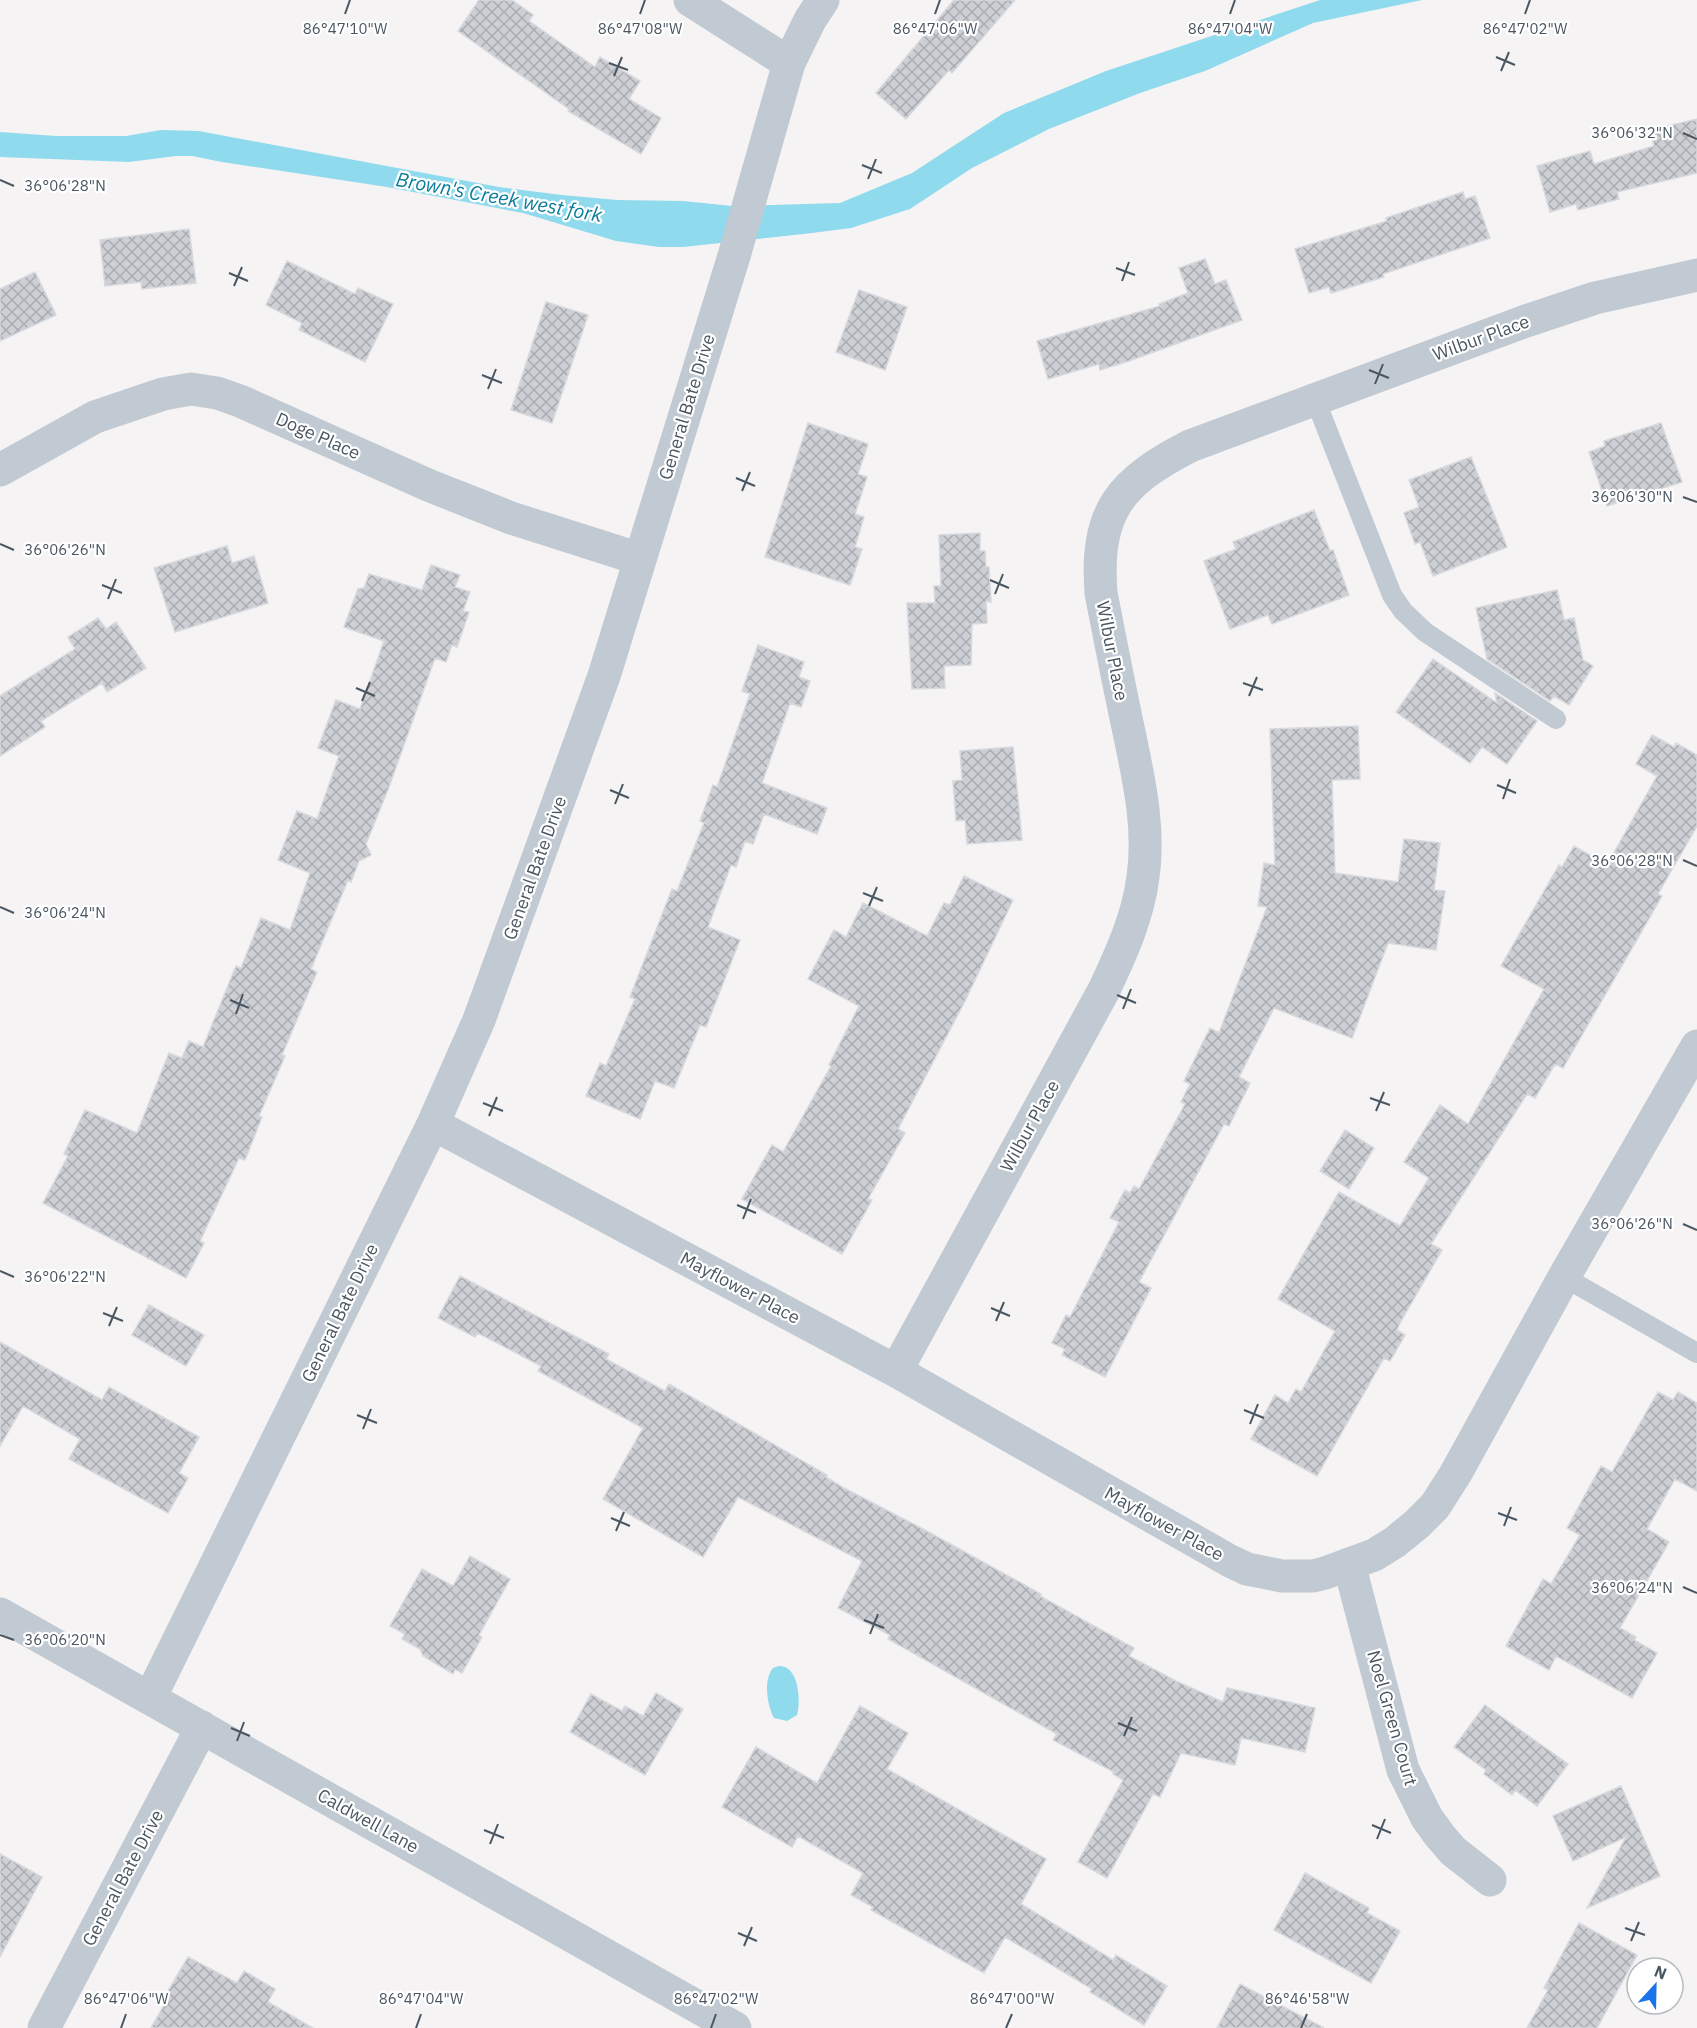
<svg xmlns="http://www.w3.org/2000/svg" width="1697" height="2028" font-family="'IBM Plex Sans',sans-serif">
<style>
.water{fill:#90daee}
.building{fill:url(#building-cross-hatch);stroke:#d7d9de;stroke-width:1.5}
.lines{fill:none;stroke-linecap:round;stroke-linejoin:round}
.lane{stroke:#c1cad2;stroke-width:20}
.street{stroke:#c1cad2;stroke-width:33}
.ticks{fill:none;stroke:#4a5661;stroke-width:2}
.labels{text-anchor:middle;stroke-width:4.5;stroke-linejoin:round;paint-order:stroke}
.street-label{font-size:18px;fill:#4a5661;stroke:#fff}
.water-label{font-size:20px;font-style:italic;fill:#0c7c9b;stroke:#fff}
.ticks-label{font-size:15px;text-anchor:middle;fill:#4a5661;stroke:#fff;stroke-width:4.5;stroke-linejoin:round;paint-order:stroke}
</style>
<defs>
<pattern id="building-cross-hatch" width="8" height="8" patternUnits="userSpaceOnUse" patternTransform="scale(1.5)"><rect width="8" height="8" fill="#cdcfd5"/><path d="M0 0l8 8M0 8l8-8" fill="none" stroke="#a8abb0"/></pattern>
</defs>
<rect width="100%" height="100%" fill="#f5f3f3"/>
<path class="water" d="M 1320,0 L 1422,0 L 1313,23 L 1205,71 L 1140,93 L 1049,129 L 972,168 L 910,209 L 851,228 L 812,233 L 683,247 L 659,247 L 616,241 L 523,213 L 387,187 L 222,162 L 192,156 L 176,156 L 129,162 L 0,157 L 0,132 L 56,136 L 126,136 L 161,130 L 199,131 L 499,187 L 562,195 L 617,200 L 683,201 L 732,206 L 840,203 L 912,173 L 1004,113 L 1106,71 Z
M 779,1666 C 799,1666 801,1700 797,1715 L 787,1721 L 774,1718 C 767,1705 763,1680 773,1668 Z"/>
<path class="building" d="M 479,0 L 512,0 L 533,15 L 529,21 L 595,67 L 600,57 L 640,81 L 629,99 L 661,118 L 641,154 L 568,111 L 569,109 L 458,31 Z
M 954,0 L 1015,0 L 952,73 L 949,70 L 906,119 L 876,93 Z
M 1697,119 L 1697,173 L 1617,192 L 1619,199 L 1578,210 L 1576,204 L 1550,212 L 1537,166 L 1590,151 L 1594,164 L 1654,146 L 1650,130 Z
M 1463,192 L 1465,199 L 1475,196 L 1490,238 L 1383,274 L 1384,277 L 1331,293 L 1329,287 L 1309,293 L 1295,249 L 1387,221 L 1386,218 Z
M 189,229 L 196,283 L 142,289 L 141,282 L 105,286 L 100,240 Z
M 1205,259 L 1215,284 L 1226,280 L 1242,320 L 1129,361 L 1100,370 L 1099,364 L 1048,379 L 1037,341 L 1160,306 L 1159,304 L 1188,293 L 1179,268 Z
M 287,261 L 355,294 L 358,288 L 393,304 L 365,362 L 299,330 L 302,323 L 266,305 Z
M 35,272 L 56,315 L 0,341 L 0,289 Z
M 859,290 L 907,307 L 885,370 L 836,352 Z
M 546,302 L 588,315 L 552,423 L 511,410 Z
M 808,423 L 868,444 L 858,474 L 867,477 L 855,514 L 864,517 L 855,547 L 862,549 L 850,585 L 765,557 Z
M 1661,423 L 1682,482 L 1607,506 L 1589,452 L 1605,446 L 1604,441 Z
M 1471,457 L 1507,547 L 1433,576 L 1420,542 L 1415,544 L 1404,513 L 1419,507 L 1409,480 Z
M 1314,510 L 1330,551 L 1333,550 L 1349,595 L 1272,624 L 1268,615 L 1230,629 L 1204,561 L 1236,549 L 1233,542 Z
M 980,533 L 980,551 L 985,551 L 986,567 L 989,567 L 991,602 L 986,601 L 987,623 L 972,624 L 971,665 L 944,666 L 945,688 L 912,689 L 907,603 L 935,603 L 934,586 L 941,586 L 939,535 Z
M 227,546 L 232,563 L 254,556 L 268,603 L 175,632 L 154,568 Z
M 431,565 L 460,575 L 455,587 L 470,592 L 463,611 L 469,612 L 457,647 L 452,645 L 446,662 L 435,658 L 389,787 L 366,844 L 371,855 L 359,861 L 351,882 L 348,880 L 311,969 L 317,972 L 282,1055 L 285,1056 L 259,1116 L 262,1117 L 245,1160 L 239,1158 L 200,1241 L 204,1243 L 186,1278 L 43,1203 L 68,1156 L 64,1154 L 85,1110 L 137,1133 L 169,1053 L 182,1058 L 189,1041 L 203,1047 L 236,966 L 241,968 L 261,918 L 290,930 L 310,873 L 278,860 L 297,811 L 317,819 L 339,756 L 318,748 L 336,700 L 360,709 L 384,641 L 344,627 L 358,589 L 364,588 L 369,574 L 422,590 Z
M 1557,590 L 1564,620 L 1574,618 L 1583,660 L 1593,666 L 1569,705 L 1554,696 L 1550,701 L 1487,659 L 1476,608 Z
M 98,618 L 106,629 L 116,622 L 146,668 L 107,692 L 102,683 L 41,721 L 45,727 L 0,756 L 0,696 L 75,649 L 68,637 Z
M 758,645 L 804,662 L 799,677 L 810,681 L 801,707 L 790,703 L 762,783 L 827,808 L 817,834 L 764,814 L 753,844 L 745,841 L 736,867 L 731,865 L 708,927 L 740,940 L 706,1027 L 700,1025 L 674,1088 L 655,1081 L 640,1119 L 586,1096 L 600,1063 L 606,1066 L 635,999 L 630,997 L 672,889 L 677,891 L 704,823 L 700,821 L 713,785 L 717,787 L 750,694 L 742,691 Z
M 1433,659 L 1497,703 L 1495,693 L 1537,721 L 1507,764 L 1482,747 L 1470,763 L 1396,712 Z
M 1358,726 L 1360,779 L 1332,780 L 1335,873 L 1398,882 L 1404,839 L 1440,843 L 1434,890 L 1445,891 L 1436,950 L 1388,943 L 1352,1038 L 1274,1008 L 1239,1077 L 1250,1083 L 1229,1126 L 1224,1124 L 1139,1282 L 1151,1288 L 1105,1377 L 1062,1355 L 1065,1349 L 1052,1343 L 1066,1315 L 1070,1317 L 1119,1222 L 1110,1218 L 1125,1190 L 1130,1193 L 1134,1186 L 1139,1189 L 1185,1104 L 1181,1102 L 1190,1084 L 1184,1081 L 1210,1028 L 1219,1033 L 1267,907 L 1258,906 L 1264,863 L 1275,865 L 1270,729 Z
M 1652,735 L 1674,747 L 1676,743 L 1697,755 L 1697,826 L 1658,894 L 1662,896 L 1563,1068 L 1555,1064 L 1535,1098 L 1527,1094 L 1431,1244 L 1442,1250 L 1400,1323 L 1397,1330 L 1405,1335 L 1390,1361 L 1384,1358 L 1317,1476 L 1251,1439 L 1275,1395 L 1288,1403 L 1296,1389 L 1301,1392 L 1335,1331 L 1278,1299 L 1339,1192 L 1400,1226 L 1429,1178 L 1404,1162 L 1440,1105 L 1468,1124 L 1544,989 L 1501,966 L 1559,865 L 1562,867 L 1574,846 L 1607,865 L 1657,776 L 1636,764 Z
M 1013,747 L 1022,840 L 967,844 L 965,820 L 956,821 L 953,781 L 962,780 L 960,751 Z
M 964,876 L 1013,900 L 965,1001 L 898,1129 L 905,1133 L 868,1199 L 872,1200 L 842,1254 L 742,1199 L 772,1145 L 783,1152 L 831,1066 L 829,1065 L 859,1006 L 808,979 L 834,930 L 846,937 L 863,903 L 927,936 L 944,903 L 950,905 Z
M 1345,1130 L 1374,1148 L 1349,1189 L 1320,1171 Z
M 460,1276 L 609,1354 L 606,1359 L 665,1391 L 669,1384 L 827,1475 L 826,1477 L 842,1487 L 925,1530 L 1041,1594 L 1040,1596 L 1134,1648 L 1129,1656 L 1176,1681 L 1223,1702 L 1227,1688 L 1315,1708 L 1305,1752 L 1241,1738 L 1235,1765 L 1181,1753 L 1160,1797 L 1153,1794 L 1107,1878 L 1078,1862 L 1123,1780 L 1113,1774 L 1114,1772 L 1053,1740 L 1057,1734 L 888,1639 L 890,1635 L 838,1608 L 862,1561 L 738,1497 L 703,1557 L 603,1499 L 643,1428 L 538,1371 L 541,1366 L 478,1333 L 475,1337 L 438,1318 Z
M 149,1305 L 204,1335 L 186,1366 L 132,1335 Z
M 0,1342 L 102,1400 L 109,1387 L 199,1437 L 179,1473 L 188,1478 L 168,1513 L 69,1459 L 80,1439 L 23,1406 L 0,1446 Z
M 1658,1392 L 1673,1400 L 1678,1392 L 1697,1403 L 1697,1491 L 1675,1479 L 1647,1529 L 1669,1542 L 1620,1628 L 1636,1637 L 1634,1640 L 1657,1653 L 1632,1698 L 1556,1656 L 1549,1670 L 1506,1646 L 1543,1579 L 1551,1584 L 1580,1535 L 1567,1528 L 1601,1466 L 1612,1472 Z
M 470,1556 L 510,1579 L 479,1635 L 482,1637 L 462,1673 L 455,1669 L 453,1674 L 423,1656 L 420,1649 L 402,1639 L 405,1634 L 390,1626 L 422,1569 L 453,1586 Z
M 656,1693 L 683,1709 L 645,1775 L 570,1732 L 591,1694 L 622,1711 L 625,1706 L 643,1716 Z
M 1485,1705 L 1568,1764 L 1537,1806 L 1515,1790 L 1512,1795 L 1484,1774 L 1486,1770 L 1454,1747 Z
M 860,1706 L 908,1733 L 887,1769 L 1046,1859 L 1021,1904 L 1113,1960 L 1116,1955 L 1167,1986 L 1144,2025 L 1090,1992 L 1092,1989 L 1005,1937 L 984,1973 L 871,1910 L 873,1907 L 851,1895 L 863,1873 L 798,1836 L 792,1847 L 722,1807 L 756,1747 L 817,1783 Z
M 1621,1786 L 1660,1876 L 1587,1908 L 1626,1837 L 1573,1861 L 1553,1816 Z
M 0,1854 L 42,1877 L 0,1957 Z
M 1305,1873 L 1369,1908 L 1367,1913 L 1400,1931 L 1371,1983 L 1274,1930 Z
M 1579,1923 L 1637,1955 L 1597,2028 L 1527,2028 L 1548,1990 L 1544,1988 Z
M 188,1957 L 237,1983 L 244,1971 L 275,1989 L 268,2002 L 313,2028 L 151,2028 L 168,1998 L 165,1996 Z
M 1240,1984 L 1324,2028 L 1217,2028 Z"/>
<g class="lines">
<path class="lane" d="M 1315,399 L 1392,595 L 1403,611 L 1425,632 L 1556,719
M 1564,1277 L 1697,1353"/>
<path class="street" d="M 690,0 L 789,63
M 0,470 L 95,417 L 163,394 L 191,389 L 217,393 L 240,401 L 428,485 L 511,518 L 640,559
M 433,1124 L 896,1371 L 1230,1561 L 1247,1569 L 1282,1576 L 1313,1576 L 1325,1573 L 1374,1555 L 1395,1542 L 1417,1524 L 1435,1506 L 1456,1473 L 1564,1277 L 1697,1046
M 896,1371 L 1104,990 C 1121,954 1138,917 1143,877 C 1150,828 1139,780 1129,732 C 1119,686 1110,639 1101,593 C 1095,511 1120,482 1190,446 L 1526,321 L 1595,298 L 1697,275
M 1349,1564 L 1403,1770 L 1427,1818 L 1440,1836 L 1453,1851 L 1490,1880
M 0,1614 L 735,2028
M 150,1698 L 433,1124 L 479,1020 L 604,676 L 734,256 L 789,63 L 810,20 L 823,0
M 44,2028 L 202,1727"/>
</g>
<path class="ticks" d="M 345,14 L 350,0M 640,14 L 645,0M 935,14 L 940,0M 1230,14 L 1235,0M 1525,14 L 1530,0M 1496,57 L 1515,65M 609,63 L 628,70M 1501,71 L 1509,52M 614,76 L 622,57M 1683,133 L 1697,139M 862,165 L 882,173M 868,179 L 876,159M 0,180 L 14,186M 1116,268 L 1135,275M 229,273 L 248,281M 1122,281 L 1129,262M 234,286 L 242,267M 1369,370 L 1389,378M 482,375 L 502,383M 1375,384 L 1383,364M 488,389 L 496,369M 736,478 L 755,486M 742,491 L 750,472M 1683,497 L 1697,502M 0,544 L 14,550M 990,580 L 1009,588M 102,585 L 122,593M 995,594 L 1003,574M 108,599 L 116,579M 1243,683 L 1263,690M 356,688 L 375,696M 1249,696 L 1257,677M 362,701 L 370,682M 1497,785 L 1516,793M 610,790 L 629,798M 1503,799 L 1510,779M 615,804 L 623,784M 1683,860 L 1697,866M 863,893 L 883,901M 869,906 L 877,887M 0,907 L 14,913M 1117,995 L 1136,1003M 230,1000 L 249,1008M 1123,1009 L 1131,989M 236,1014 L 243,994M 1370,1098 L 1390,1105M 483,1103 L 503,1111M 1376,1111 L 1384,1092M 489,1116 L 497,1097M 737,1205 L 756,1213M 743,1219 L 751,1199M 1683,1224 L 1697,1230M 0,1271 L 14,1277M 991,1308 L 1010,1316M 103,1313 L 123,1321M 996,1321 L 1004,1302M 109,1326 L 117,1307M 1244,1410 L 1264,1418M 357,1415 L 377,1423M 1250,1424 L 1258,1404M 363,1429 L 371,1409M 1498,1513 L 1517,1520M 611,1518 L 630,1526M 1504,1526 L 1511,1507M 616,1531 L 624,1512M 1683,1587 L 1697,1593M 864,1620 L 884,1628M 870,1634 L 878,1614M 0,1635 L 14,1640M 1118,1723 L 1137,1731M 231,1728 L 250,1736M 1124,1736 L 1132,1717M 237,1741 L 244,1722M 1372,1825 L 1391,1833M 484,1830 L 504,1838M 1377,1839 L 1385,1819M 490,1844 L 498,1824M 1625,1928 L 1645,1935M 738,1933 L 757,1941M 1631,1941 L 1639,1922M 744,1946 L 752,1927M 121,2028 L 126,2014M 416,2028 L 421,2014M 711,2028 L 716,2014M 1006,2028 L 1012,2014M 1301,2028 L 1307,2014"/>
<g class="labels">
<g class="street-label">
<text transform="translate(1481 338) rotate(-20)" y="6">Wilbur Place</text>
<text transform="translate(687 407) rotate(-73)" y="6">General Bate Drive</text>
<text transform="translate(318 436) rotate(24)" y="6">Doge Place</text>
<text transform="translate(1112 651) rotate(79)" y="6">Wilbur Place</text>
<text transform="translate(535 868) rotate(-70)" y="6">General Bate Drive</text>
<text transform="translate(1030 1126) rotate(-61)" y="6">Wilbur Place</text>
<text transform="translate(740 1288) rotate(28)" y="6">Mayflower Place</text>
<text transform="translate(340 1313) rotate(-64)" y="6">General Bate Drive</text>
<text transform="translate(1164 1524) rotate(29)" y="6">Mayflower Place</text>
<text transform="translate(1392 1718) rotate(74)" y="6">Noel Green Court</text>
<text transform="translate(368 1821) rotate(29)" y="6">Caldwell Lane</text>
<text transform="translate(123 1878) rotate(-62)" y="6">General Bate Drive</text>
</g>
<g class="water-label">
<text transform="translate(499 197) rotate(10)" y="7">Brown's Creek west fork</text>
</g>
</g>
<g class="ticks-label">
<text x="345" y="34">86°47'10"W</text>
<text x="640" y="34">86°47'08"W</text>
<text x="935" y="34">86°47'06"W</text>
<text x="1230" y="34">86°47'04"W</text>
<text x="1525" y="34">86°47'02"W</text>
<text x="1632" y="138">36°06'32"N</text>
<text x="65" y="191">36°06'28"N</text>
<text x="1632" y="502">36°06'30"N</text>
<text x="65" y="555">36°06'26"N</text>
<text x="1632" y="866">36°06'28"N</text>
<text x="65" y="918">36°06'24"N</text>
<text x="1632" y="1229">36°06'26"N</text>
<text x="65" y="1282">36°06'22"N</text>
<text x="1632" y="1593">36°06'24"N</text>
<text x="65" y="1645">36°06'20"N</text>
<text x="126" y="2004">86°47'06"W</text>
<text x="421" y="2004">86°47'04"W</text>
<text x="716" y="2004">86°47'02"W</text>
<text x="1012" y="2004">86°47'00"W</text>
<text x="1307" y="2004">86°46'58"W</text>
</g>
<g transform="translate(1655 1986) rotate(22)"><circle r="28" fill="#ffffff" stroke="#b7bbc0" stroke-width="1.5"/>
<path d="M0-4.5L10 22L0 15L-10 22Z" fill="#1a73e8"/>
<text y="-9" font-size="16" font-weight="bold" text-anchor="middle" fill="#4a5661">N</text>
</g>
</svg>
